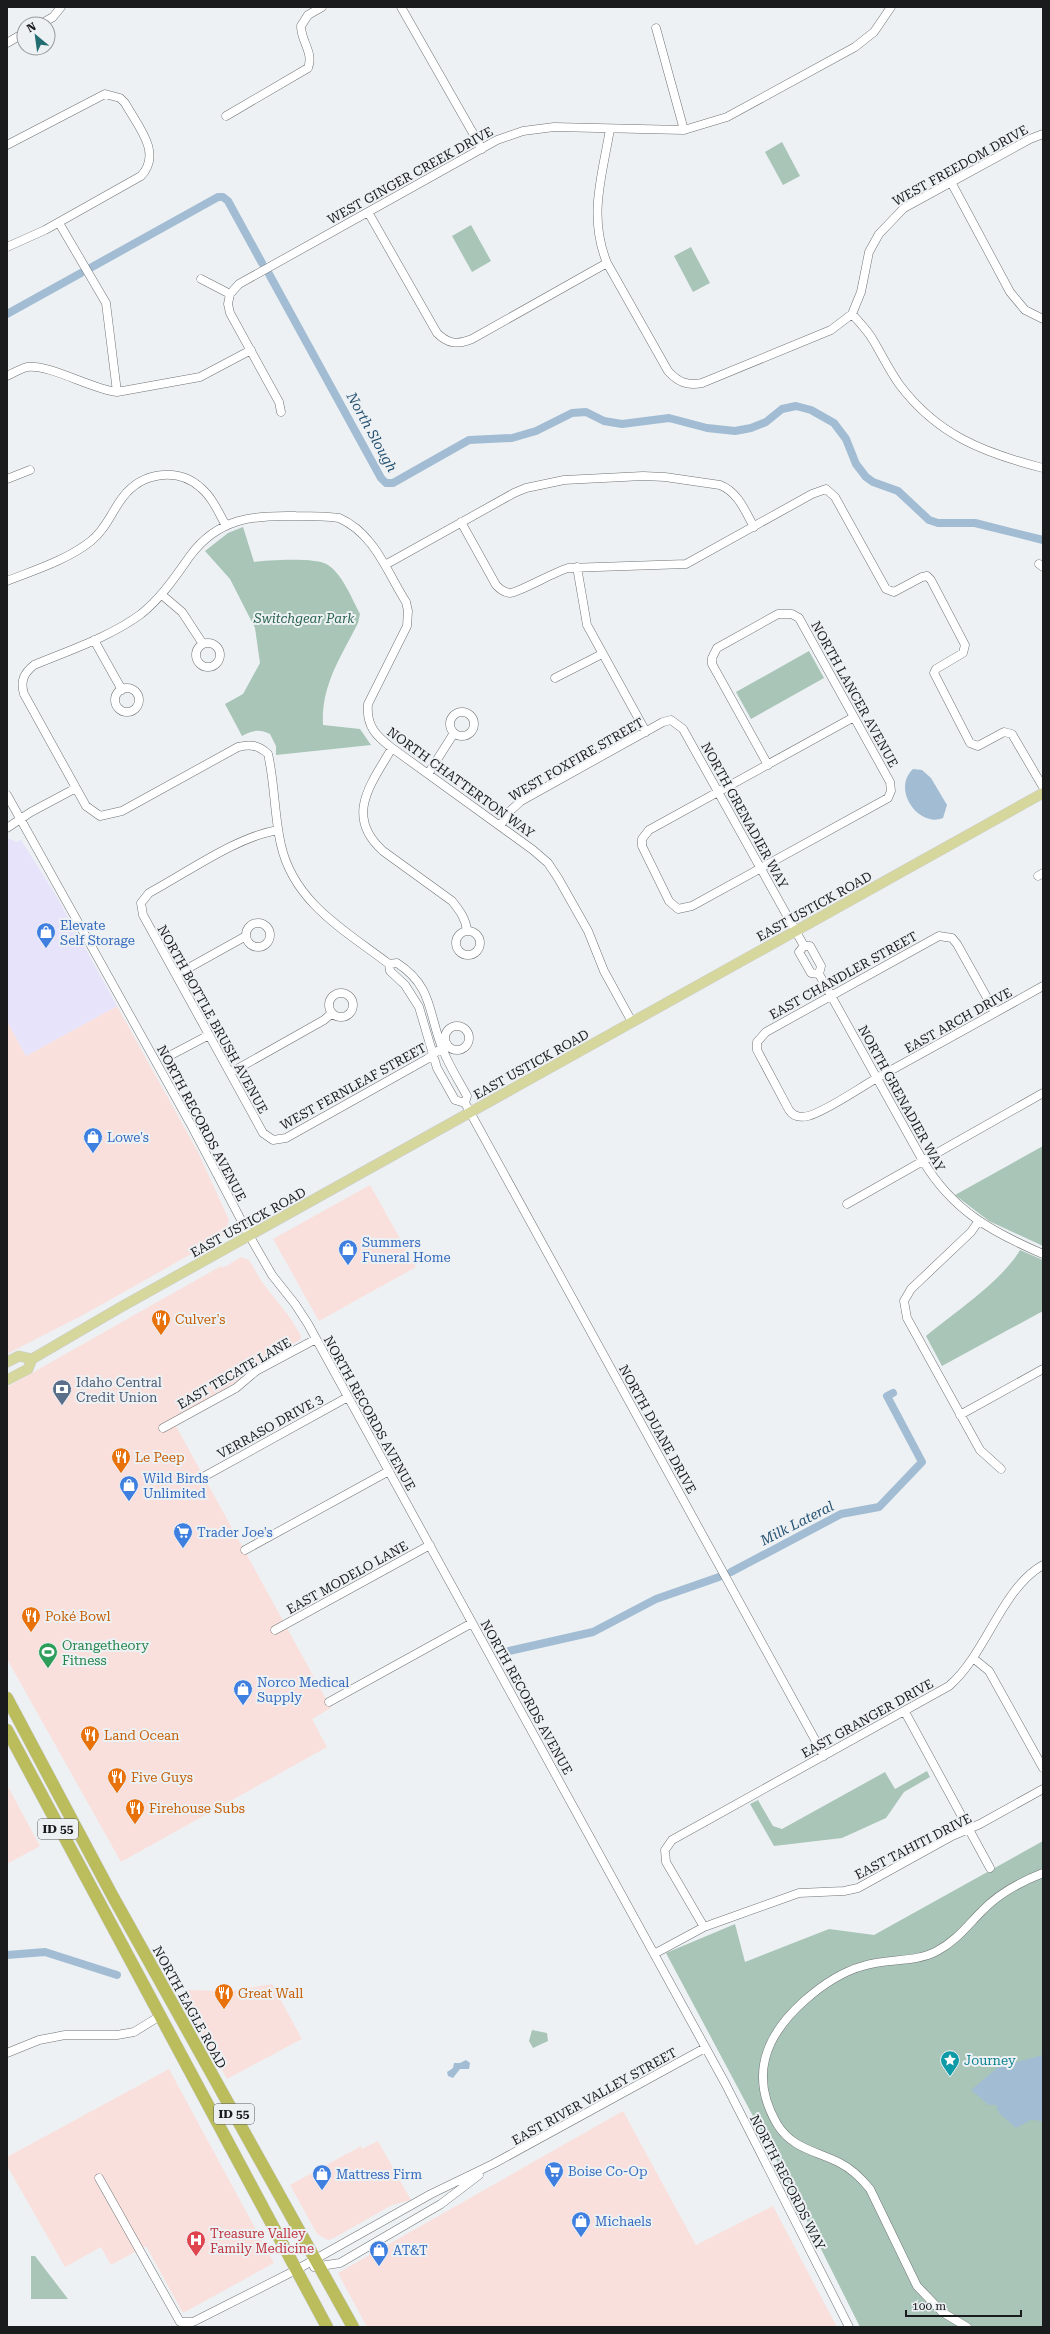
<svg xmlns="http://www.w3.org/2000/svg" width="1050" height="2334" font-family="'Roboto Serif',serif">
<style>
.commercial{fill:#fae0dc}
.industrial{fill:#e7e3fa}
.green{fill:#a8c5b7}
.water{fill:#a2bdd3}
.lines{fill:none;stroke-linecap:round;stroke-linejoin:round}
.canal{stroke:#a2bdd3;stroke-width:8}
.minor-casing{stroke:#6f7375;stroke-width:9}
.major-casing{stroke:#cccdcd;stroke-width:11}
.highway-casing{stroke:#cccdcd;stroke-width:13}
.minor{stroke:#fff;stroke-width:8}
.major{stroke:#d6d79d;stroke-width:10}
.highway{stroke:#bbbd5c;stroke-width:12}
.labels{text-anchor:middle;stroke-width:4;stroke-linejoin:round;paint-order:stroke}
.shield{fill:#edf1f4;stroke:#595b5d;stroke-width:1}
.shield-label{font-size:12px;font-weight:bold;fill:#191b1c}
.street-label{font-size:13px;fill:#191b1c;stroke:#edf1f4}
.park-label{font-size:13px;font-style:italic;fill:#28634c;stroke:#edf1f4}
.shop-label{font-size:13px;fill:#366cbe;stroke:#edf1f4;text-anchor:start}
.food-label{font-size:13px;fill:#c56008;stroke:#edf1f4;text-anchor:start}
.service-label{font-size:13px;fill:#4e5e75;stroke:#edf1f4;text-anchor:start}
.leisure-label{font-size:13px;fill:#27864d;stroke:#edf1f4;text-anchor:start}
.culture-label{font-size:13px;fill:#0d838f;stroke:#edf1f4;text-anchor:start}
.health-label{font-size:13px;fill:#be3a42;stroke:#edf1f4;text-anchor:start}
.water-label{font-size:14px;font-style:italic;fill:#245171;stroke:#edf1f4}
</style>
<rect width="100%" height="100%" fill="#edf1f4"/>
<path class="commercial" d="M 117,1006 L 198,1152 L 229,1220 L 225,1235 L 83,1315 L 7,1354 L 7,1021 L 26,1056 Z
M 370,1185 L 416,1267 L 319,1321 L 273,1239 Z
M 241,1257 L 249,1260 L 262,1282 L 291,1319 L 301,1336 L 300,1340 L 253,1366 L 236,1382 L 172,1419 L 331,1708 L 312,1719 L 327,1747 L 121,1862 L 7,1659 L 7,1387 L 221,1266 L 223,1268 Z
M 7,1785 L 40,1846 L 7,1864 Z
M 272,1984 L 302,2039 L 227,2079 L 180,1994 L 188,1990 L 231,1991 Z
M 169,2069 L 274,2263 L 183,2313 L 146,2246 L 111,2265 L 101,2247 L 65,2267 L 7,2166 L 7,2157 Z
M 623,2111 L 696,2245 L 773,2206 L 837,2327 L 367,2327 L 338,2273 Z
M 378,2141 L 411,2200 L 392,2205 L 332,2239 L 328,2240 L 317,2234 L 290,2185 L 361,2146 L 362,2149 Z"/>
<path class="industrial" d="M 7,838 L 17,842 L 21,840 L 54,892 L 117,1006 L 26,1056 L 7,1021 Z"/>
<path class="green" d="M 782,142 L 800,176 L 783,185 L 765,152 Z
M 471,225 L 491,261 L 472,272 L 452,236 Z
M 691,247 L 710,283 L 693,292 L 674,256 Z
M 243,527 L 254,562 C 268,560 318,557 328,565 C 343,575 352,599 360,614 L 358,623 C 341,657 321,685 323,725 L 360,729 L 371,745 L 276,755 L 276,746 L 270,734 C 259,729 253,730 242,736 L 225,704 L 243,694 L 260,663 L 255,628 L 230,579 L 205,551 L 228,533 Z
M 809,651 L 824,678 L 751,719 L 736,692 Z
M 1043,1146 L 1043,1246 L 989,1221 L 955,1195 Z
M 1020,1250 L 1043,1260 L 1043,1311 L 942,1366 L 926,1336 C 954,1313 1003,1280 1020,1250 Z
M 927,1771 L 930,1777 L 904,1792 L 886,1818 L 842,1838 L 774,1846 L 750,1804 L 758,1800 L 773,1826 L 782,1829 L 885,1772 L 895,1789 Z
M 1043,1841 L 1043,2327 L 860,2327 L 777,2161 L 666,1953 L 735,1924 L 745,1962 L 829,1929 L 874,1935 Z
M 532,2030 L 547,2033 L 548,2041 L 533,2048 L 529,2041 Z
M 31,2256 L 35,2256 L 68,2299 L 31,2299 Z"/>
<path class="water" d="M 913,769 L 922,770 L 931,778 L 947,805 L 943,818 C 919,828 891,790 913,769 Z
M 1043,2055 L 1043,2121 L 1031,2120 L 1016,2128 L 999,2113 L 996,2105 L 989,2105 L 971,2090 L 998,2067 Z
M 466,2060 L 470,2063 L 469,2069 L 460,2069 L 453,2078 L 448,2076 L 447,2072 L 453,2068 L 454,2063 L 460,2063 Z"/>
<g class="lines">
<path class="canal" d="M 92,267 L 218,197 L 223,197 L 228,201 L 262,263
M 269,274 L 381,478 L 386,483 L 393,483 L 469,440 L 512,438 L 536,431 L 572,413 L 586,412 L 604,421 L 622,424 L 669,418 L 707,428 L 735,431 L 751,428 L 766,422 L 782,409 L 796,406 L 811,410 L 834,423 L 846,439 L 856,464 L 866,477 L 873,482 L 898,491 L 929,520 L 938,523 L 975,523 L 1043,540
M 7,314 L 81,273
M 731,1572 L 841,1514 L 879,1507 L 922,1462 L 887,1396 L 893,1393
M 509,1651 L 593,1632 L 656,1599 L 719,1577
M 7,1955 L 45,1952 L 117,1975"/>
<g class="minor-casing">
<path id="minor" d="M 401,7 L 482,149
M 41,24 L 53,17 L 61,7
M 656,28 L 684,130
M 7,43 L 24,33
M 226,116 L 308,68 C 314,52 301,42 301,26 L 308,15 L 322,7
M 610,129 C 602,177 588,216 607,263 L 668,371 C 678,382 687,386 702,383 L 831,330 L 852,314 L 861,292 L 869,252 L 879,234 L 904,208 L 1030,139 L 1043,134
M 7,145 L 105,94 L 120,98 L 125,103 C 137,125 163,153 141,176 L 45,230 L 7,247
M 951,182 L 1010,292 L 1025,310 L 1043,319
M 368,212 L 437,333 C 448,344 457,345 472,339 L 607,263
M 59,223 L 106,303 L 117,392
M 201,279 L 230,294
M 230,294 L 239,284 L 497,140 L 523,131 L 554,127 L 684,130 L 727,117 L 855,47 L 874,32 L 891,7
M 230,294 L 228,304 L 230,313 L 279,402 L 281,412
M 852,314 C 859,322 868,331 873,340 C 882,355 889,370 899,384 C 937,435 984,453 1043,468
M 7,376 C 13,373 20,369 27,367 C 50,364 91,389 117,392 L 200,377 L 251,350
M 7,479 L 30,470
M 461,522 L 496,585 C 500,589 503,592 510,593 C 518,593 554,572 568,568 L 686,564 L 812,494 L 826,489 L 835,497 L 886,589 L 894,592 L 922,577 L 927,576 L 931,580 L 965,645 L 963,653 L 936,669 L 934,673 L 970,743 L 978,746 L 1004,732 L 1012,734 L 1043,787
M 1039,564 L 1043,567
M 385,565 L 514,493 L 526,488 L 564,480 L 643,476 L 665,477 L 720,485 C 738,492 745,511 754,527
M 577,567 L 587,625 L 646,732
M 7,581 C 35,570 67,560 91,541 C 106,529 112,511 123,497 C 142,472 178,467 201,488 C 212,497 219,513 226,526
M 162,595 L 182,612 L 203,644
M 94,640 L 122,690
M196 655a12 12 0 1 1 24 0a12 12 0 1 1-24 0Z
M 555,678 L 602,654
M115 700a12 12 0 1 1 24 0a12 12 0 1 1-24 0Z
M450 724a12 12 0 1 1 24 0a12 12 0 1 1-24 0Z
M 392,748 C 371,784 344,816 383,851 L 452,901 C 460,911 466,919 467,931
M 768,765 L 712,664 L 712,658 L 717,648 L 778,614 L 792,614 L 799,618 L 890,782 L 891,791 L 888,798 L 692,906 L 678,909 L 669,901 L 642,846 L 642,839 L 649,830 L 854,717
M 428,774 L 454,733
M 7,795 L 190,1123 L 249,1235 L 272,1275 L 295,1304 L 308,1324 L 725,2083 L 849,2327
M 500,826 L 510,811 L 521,801 L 663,722 L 671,720 L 683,729 L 804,946
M 7,828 L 31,812 L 76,788
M 278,830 C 236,837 188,872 149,893 L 141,903 L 143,915 L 263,1133 L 273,1140 L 286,1138 L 427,1059 L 447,1044
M 1038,876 L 1043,873
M246 935a12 12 0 1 1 24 0a12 12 0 1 1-24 0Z
M456 943a12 12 0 1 1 24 0a12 12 0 1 1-24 0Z
M 804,946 L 810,946 L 821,966 L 819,974 L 811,973 L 799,952 Z
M 397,963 C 434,987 428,1015 443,1050 C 449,1066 459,1081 467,1096 L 465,1103 L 455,1100 L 437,1068 L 419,1007 L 405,985 L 390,971 L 389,964 Z
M 389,964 C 346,931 294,903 281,845 C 274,815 275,784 268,754 C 258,745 251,744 238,747 L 122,811 L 100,816 L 86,806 L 24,694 C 20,681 24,673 34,665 C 70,650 110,637 141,614 C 162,597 175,577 190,556 C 218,518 253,515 296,516 C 310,516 325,516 339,518 C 374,533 387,572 406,602 L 408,611 L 407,626 L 368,704 C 366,726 376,736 392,748 L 533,850 L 548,863 L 558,878 L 588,931 L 604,971 L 632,1022
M 819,974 L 923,1161 C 953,1211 992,1232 1043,1254
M 176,975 L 246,936
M329 1005a12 12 0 1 1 24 0a12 12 0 1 1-24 0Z
M 995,1012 L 957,944 L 952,938 L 939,936 L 766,1032 L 757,1042 L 757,1050 L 789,1110 C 793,1116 800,1118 808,1116 C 827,1111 859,1088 877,1078 C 933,1047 988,1017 1043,986
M445 1038a12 12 0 1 1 24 0a12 12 0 1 1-24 0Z
M 173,1054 L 209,1035
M 230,1073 L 324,1020 L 332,1013
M 465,1103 L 824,1756
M 847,1204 L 1043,1093
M 978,1222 L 971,1232 L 911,1289 L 904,1301 L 907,1318 L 980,1450 L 1001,1469
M 960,1415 L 1043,1369
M 163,1428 L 236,1388 L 256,1371 L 316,1339
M 205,1476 L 348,1397
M 245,1550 L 389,1471
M 275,1630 L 430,1545
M 973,1658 L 989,1671 L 1043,1768
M 329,1702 L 472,1623
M 905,1712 L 990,1868
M 704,1927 L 666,1862 L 665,1850 L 672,1840 L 949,1686 C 987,1653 1001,1589 1043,1565
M 654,1954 L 704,1927 L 799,1893 L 844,1891 L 858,1888 L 952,1836 L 980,1824 L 1043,1789
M 7,2053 L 39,2040 L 65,2035 L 117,2035 L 134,2032 L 160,2016
M 99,2178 L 180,2322 L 193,2322 L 296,2270 L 431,2194 L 493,2164 L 705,2048
M 314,2267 L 340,2263 L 441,2204 L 479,2175
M 967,2327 L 942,2312 L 917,2286 L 870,2189 C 861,2178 852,2169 840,2163 C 817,2151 792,2149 777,2124 C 749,2076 765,2036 804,2001 C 821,1986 841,1972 863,1966 C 887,1958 915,1963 937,1951 C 956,1941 967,1926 982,1911 C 999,1893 1020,1882 1043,1873"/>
</g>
<g class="major-casing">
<path id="major" d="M 7,1362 L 19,1356 L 32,1359
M 7,1380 L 28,1369 L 32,1359 L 121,1307 L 1043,793"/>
</g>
<g class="highway-casing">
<path id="highway" d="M 7,1698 L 112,1895 L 353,2327
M 7,1730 L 327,2327"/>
</g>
<use href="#minor" class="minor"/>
<use href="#major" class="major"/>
<use href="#highway" class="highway"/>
</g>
<defs>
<g id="shop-pin" transform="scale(1)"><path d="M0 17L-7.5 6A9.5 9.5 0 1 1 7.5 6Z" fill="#3f7fe0" stroke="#edf1f4"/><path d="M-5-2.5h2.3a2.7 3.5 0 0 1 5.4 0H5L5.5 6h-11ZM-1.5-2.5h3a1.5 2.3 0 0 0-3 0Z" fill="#fff"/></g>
<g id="restaurant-pin" transform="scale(1)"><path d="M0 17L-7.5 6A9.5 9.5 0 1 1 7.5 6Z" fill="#e8710a" stroke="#edf1f4"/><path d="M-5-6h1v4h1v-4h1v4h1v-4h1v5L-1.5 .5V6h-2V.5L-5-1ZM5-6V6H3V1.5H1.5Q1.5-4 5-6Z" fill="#fff"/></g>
<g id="bank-pin" transform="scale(1)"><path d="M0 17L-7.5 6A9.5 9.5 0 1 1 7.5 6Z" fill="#5c6f8a" stroke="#edf1f4"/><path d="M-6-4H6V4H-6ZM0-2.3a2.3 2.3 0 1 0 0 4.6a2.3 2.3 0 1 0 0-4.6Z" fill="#fff"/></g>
<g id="supermarket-pin" transform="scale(1)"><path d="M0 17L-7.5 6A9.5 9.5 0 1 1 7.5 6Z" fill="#3f7fe0" stroke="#edf1f4"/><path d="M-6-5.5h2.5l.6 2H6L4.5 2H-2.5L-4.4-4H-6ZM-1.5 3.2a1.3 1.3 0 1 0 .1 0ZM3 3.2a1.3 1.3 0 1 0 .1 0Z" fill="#fff"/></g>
<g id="stadium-pin" transform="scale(1)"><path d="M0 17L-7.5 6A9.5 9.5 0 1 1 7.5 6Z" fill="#2e9e5b" stroke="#edf1f4"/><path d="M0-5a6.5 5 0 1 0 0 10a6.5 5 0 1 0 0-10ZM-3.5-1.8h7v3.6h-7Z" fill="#fff"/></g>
<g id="sight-pin" transform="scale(1)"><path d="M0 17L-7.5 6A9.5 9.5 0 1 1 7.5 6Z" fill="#0f9aa8" stroke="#edf1f4"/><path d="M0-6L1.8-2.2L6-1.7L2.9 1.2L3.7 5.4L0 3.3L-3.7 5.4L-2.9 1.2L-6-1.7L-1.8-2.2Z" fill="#fff"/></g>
<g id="hospital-pin" transform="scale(1)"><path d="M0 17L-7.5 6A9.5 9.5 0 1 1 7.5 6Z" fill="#e0444e" stroke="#edf1f4"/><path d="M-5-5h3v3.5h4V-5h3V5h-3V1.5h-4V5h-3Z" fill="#fff"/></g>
</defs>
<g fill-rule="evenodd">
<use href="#shop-pin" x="46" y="932"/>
<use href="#shop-pin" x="93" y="1137"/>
<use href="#shop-pin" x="348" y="1249"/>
<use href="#restaurant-pin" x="161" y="1319"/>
<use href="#bank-pin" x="62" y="1389"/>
<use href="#restaurant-pin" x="121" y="1457"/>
<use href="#shop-pin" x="129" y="1485"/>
<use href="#supermarket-pin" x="183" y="1532"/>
<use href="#restaurant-pin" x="31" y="1616"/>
<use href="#stadium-pin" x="48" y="1652"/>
<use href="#shop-pin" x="243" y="1689"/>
<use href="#restaurant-pin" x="90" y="1735"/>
<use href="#restaurant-pin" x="117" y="1777"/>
<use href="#restaurant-pin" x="135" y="1808"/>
<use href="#restaurant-pin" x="224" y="1993"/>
<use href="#sight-pin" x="950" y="2060"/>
<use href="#supermarket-pin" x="554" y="2171"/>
<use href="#shop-pin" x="322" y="2174"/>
<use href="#shop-pin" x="581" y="2221"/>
<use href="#hospital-pin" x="196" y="2240"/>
<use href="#shop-pin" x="379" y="2250"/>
</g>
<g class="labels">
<g class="shield">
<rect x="38" y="1819" width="40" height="20" rx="3"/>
<rect x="214" y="2104" width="40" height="20" rx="3"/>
</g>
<g class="shield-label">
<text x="58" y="1833">ID 55</text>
<text x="234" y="2118">ID 55</text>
</g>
<g class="street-label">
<text transform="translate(960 165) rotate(-29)" y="5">WEST FREEDOM DRIVE</text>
<text transform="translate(410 175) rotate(-29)" y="5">WEST GINGER CREEK DRIVE</text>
<text transform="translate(855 694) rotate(61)" y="5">NORTH LANCER AVENUE</text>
<text transform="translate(576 759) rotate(-30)" y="5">WEST FOXFIRE STREET</text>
<text transform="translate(461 782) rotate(36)" y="5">NORTH CHATTERTON WAY</text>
<text transform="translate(745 815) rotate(61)" y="5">NORTH GRENADIER WAY</text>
<text transform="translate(814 906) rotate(-29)" y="5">EAST USTICK ROAD</text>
<text transform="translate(843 975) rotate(-29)" y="5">EAST CHANDLER STREET</text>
<text transform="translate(213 1019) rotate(61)" y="5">NORTH BOTTLE BRUSH AVENUE</text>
<text transform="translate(958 1020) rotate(-29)" y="5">EAST ARCH DRIVE</text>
<text transform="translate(531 1064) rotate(-29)" y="5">EAST USTICK ROAD</text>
<text transform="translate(353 1086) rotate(-29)" y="5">WEST FERNLEAF STREET</text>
<text transform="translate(902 1098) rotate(61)" y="5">NORTH GRENADIER WAY</text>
<text transform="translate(202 1123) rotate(62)" y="5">NORTH RECORDS AVENUE</text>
<text transform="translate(248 1222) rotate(-29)" y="5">EAST USTICK ROAD</text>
<text transform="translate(234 1373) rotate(-30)" y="5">EAST TECATE LANE</text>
<text transform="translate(370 1413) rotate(61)" y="5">NORTH RECORDS AVENUE</text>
<text transform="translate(270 1426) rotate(-29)" y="5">VERRASO DRIVE 3</text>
<text transform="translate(658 1429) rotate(61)" y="5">NORTH DUANE DRIVE</text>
<text transform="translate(347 1577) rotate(-29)" y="5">EAST MODELO LANE</text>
<text transform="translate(527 1697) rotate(61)" y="5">NORTH RECORDS AVENUE</text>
<text transform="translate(867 1718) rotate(-29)" y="5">EAST GRANGER DRIVE</text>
<text transform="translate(913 1846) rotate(-27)" y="5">EAST TAHITI DRIVE</text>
<text transform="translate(190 2007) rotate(61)" y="5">NORTH EAGLE ROAD</text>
<text transform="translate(594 2096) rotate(-29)" y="5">EAST RIVER VALLEY STREET</text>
<text transform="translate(788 2182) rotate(63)" y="5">NORTH RECORDS WAY</text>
</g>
<g class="park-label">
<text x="304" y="623">Switchgear Park</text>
</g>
<g class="shop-label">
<text x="60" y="930">Elevate<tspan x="60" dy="15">Self Storage</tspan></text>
<text x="107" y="1142">Lowe's</text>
<text x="362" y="1247">Summers<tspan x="362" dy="15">Funeral Home</tspan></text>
<text x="143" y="1483">Wild Birds<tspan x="143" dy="15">Unlimited</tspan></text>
<text x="197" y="1537">Trader Joe's</text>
<text x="257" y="1687">Norco Medical<tspan x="257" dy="15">Supply</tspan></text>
<text x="568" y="2176">Boise Co-Op</text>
<text x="336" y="2179">Mattress Firm</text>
<text x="595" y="2226">Michaels</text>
<text x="393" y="2255">AT&amp;T</text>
</g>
<g class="food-label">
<text x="175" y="1324">Culver's</text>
<text x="135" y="1462">Le Peep</text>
<text x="45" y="1621">Poké Bowl</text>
<text x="104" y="1740">Land Ocean</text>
<text x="131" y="1782">Five Guys</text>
<text x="149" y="1813">Firehouse Subs</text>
<text x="238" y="1998">Great Wall</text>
</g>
<g class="service-label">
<text x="76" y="1387">Idaho Central<tspan x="76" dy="15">Credit Union</tspan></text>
</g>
<g class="leisure-label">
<text x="62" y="1650">Orangetheory<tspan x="62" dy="15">Fitness</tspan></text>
</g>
<g class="culture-label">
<text x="964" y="2065">Journey</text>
</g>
<g class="health-label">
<text x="210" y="2238">Treasure Valley<tspan x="210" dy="15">Family Medicine</tspan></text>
</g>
<g class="water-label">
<text transform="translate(372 432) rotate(61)" y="5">North Slough</text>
<text transform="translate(797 1523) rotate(-27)" y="5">Milk Lateral</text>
</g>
</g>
<rect width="1050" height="2334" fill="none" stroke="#191b1c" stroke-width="16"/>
<g transform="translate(36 36) rotate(331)"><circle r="19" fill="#edf1f4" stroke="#989b9e"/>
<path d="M0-3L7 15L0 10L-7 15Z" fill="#216d71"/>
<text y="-6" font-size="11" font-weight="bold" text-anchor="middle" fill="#191b1c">N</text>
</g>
<path d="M906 2310v6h115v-6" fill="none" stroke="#191b1c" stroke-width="2"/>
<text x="912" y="2310" font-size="12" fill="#191b1c" stroke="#edf1f4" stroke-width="3" paint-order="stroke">100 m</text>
</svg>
